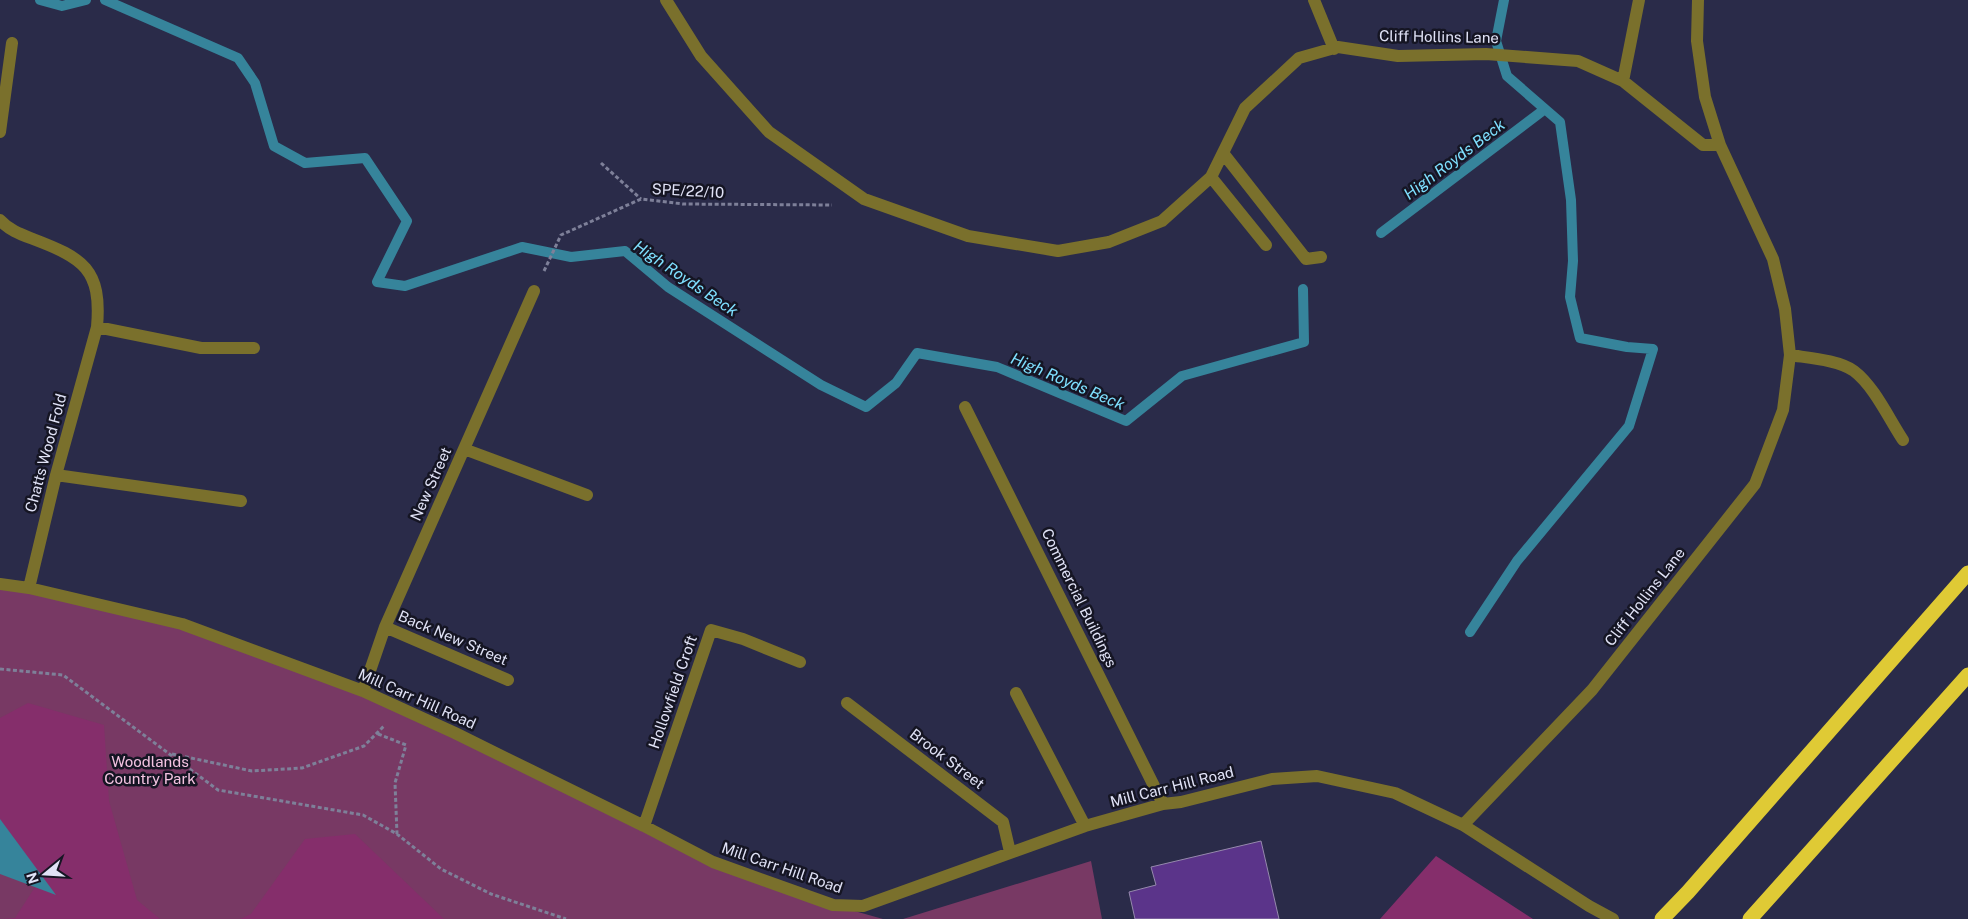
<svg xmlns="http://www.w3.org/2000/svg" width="1968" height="919" font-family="'Public Sans',sans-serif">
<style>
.green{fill:#783964}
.forest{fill:#852e6b}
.water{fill:#36849b}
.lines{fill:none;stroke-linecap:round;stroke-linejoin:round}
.stream{stroke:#36849b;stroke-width:10}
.building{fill:#5b348a;stroke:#9689ad}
.path{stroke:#7e8099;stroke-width:3;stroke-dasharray:4 2.5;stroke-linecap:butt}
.minor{stroke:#7a702c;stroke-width:12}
.highway{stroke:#dfca35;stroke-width:15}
.labels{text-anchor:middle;stroke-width:5;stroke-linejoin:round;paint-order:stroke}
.street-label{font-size:15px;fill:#e0e2f6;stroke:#151523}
.park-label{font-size:15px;fill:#f4c3e1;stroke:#151523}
.water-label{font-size:16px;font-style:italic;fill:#7fe0ff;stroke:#151523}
</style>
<rect width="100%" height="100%" fill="#2a2b49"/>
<path class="green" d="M 0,584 L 182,624 L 363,691 L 713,862 L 833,905 L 883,919 L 0,919 Z
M 1091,861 L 1102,919 L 903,919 Z"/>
<path class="forest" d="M 28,703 L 104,725 L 109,801 L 137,900 L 160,919 L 4,919 L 15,918 L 39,881 L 0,844 L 0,718 Z
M 355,834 L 444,919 L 240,919 L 251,914 L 305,839 Z
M 1436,856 L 1533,919 L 1380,919 Z"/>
<path class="water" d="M 0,819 L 56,895 L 0,874 Z"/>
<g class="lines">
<path class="stream" d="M 40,0 L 62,6 L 86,0
M 105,0 L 238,58 L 255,83 L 274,146 L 305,163 L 365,158 L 407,221 L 377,282 L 405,286 L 522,247 L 571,257 L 625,251 L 668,287 L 821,385 L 866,407 L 896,383 L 917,353 L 997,367 L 1126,421 L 1182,376 L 1304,342 L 1303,289
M 1381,233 L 1545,109
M 1470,632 L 1517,561 L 1629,426 L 1653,349 L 1627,347 L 1580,338 L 1570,297 L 1573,261 L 1571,200 L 1560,122 L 1507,76 L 1496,41 L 1504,0"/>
</g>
<path class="building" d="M 1261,841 L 1279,919 L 1135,919 L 1129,892 L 1156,885 L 1151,867 Z"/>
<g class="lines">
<path class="path" d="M 601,163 L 641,199
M 544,271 L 561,235 L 641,199 L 683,204 L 832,205
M 0,669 L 63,675 L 218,790 L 363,815 L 397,834 L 441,869 L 491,894 L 566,919
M 378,734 L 406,745 L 395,783 L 397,834
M 172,754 L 252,771 L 302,768 L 364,746 L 384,726"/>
<path class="minor" d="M 666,0 L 701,56 L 769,132 L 864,199 L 968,236 L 1058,251 L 1109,242 L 1162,221 L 1211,177 L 1245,108 L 1299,58 L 1338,47 L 1398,56 L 1486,54 L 1578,61 L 1623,81 L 1703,145 L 1720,145
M 1314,0 L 1334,49
M 1623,81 L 1639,0
M 0,132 L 12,43
M 1223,153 L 1306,259 L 1321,257
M 1211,177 L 1266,245
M 0,220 C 9,230 20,234 33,239 C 83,258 102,269 97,327 L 56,475 L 29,588
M 97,327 L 201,348 L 254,348
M 1790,355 C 1809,358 1839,360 1854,371 C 1874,386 1889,419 1903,440
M 965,407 L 1163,804
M 464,449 L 587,495
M 56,475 L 241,501
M 0,584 L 29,588 L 182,624 L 363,691 L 455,733 L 644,826 L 713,862 L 833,905 L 863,906 L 1085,826 L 1163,804 L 1181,802 L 1272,779 L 1317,776 L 1395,793 L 1463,825 L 1589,906 L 1613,919
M 385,627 L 508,680
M 363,691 L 385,627 L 534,291
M 1016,693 L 1085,826
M 847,703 L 1003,822 L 1010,852
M 1463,825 L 1592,690 L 1755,484 L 1783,410 L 1790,355 L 1785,309 L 1773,259 L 1720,145 L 1705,97 L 1697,41 L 1698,0
M 644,826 L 711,630 L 743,639 L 800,662"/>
<path class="highway" d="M 1662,919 L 1688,892 L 1968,573
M 1750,919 L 1968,675"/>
</g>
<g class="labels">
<g class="street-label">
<text transform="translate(1439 37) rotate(1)" y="5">Cliff Hollins Lane</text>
<text transform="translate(688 191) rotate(3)" y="5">SPE/22/10</text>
<text transform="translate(46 453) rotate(-75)" y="5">Chatts Wood Fold</text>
<text transform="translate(431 484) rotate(-66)" y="5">New Street</text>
<text transform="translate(1645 597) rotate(-52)" y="5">Cliff Hollins Lane</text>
<text transform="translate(1079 598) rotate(64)" y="5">Commercial Buildings</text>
<text transform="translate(453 638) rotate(23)" y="5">Back New Street</text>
<text transform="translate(673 692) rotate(-71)" y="5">Hollowfield Croft</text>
<text transform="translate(417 699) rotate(24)" y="5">Mill Carr Hill Road</text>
<text transform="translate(947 759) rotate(37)" y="5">Brook Street</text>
<text transform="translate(1172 787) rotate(-14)" y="5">Mill Carr Hill Road</text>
<text transform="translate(782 868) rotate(19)" y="5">Mill Carr Hill Road</text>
</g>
<g class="park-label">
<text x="150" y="767">Woodlands<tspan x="150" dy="17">Country Park</tspan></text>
</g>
<g class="water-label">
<text transform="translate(1454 159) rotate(-37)" y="6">High Royds Beck</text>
<text transform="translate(686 278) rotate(34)" y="6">High Royds Beck</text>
<text transform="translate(1068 381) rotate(23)" y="6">High Royds Beck</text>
</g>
</g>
<g transform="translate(45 874) rotate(252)" stroke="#151523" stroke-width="4" paint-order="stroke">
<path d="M0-4L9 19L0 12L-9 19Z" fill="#e0e2f6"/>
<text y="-8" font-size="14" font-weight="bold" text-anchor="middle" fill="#e0e2f6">N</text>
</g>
</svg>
